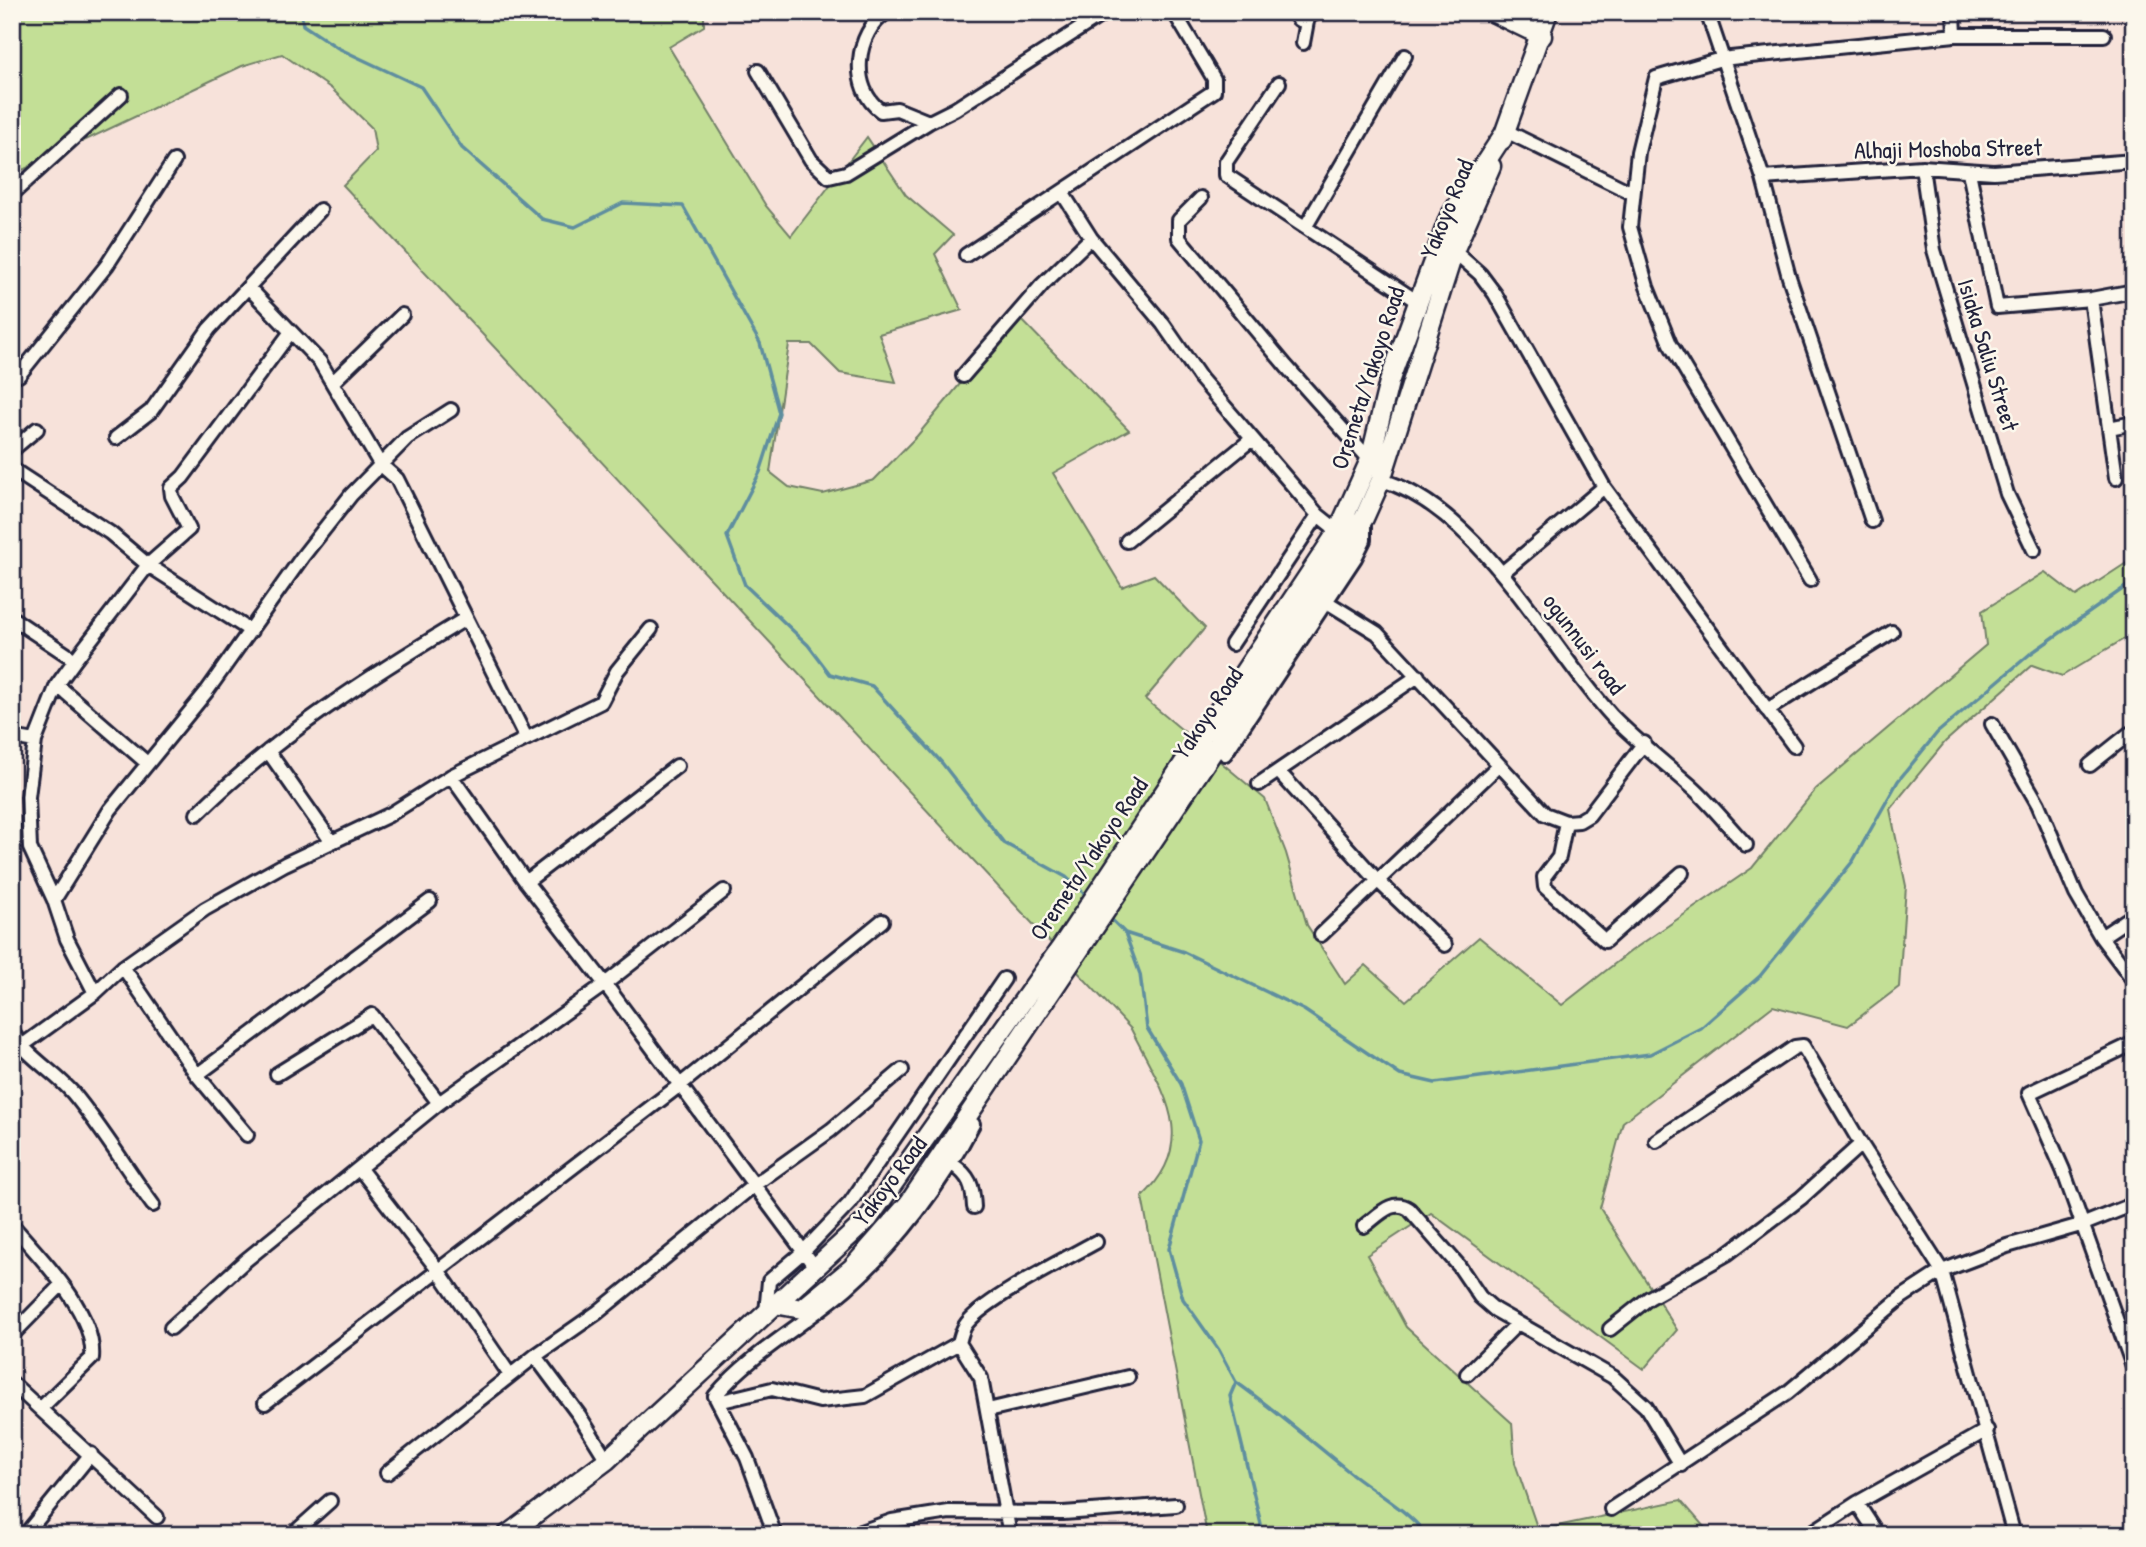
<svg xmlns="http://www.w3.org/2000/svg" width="2146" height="1547" font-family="'Patrick Hand',sans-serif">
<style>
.green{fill:#c3df96;stroke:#728068;stroke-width:2}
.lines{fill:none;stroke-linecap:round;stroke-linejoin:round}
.stream{stroke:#5e8e9f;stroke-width:3.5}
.street-casing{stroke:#22223b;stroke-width:18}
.secondary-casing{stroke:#22223b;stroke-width:23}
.street{stroke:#fbf7ec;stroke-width:12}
.secondary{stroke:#fbf7ec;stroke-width:18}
.labels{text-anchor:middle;stroke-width:5;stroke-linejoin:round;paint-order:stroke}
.street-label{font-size:24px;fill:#22223b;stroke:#fbf7ec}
</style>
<rect width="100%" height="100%" fill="#f7e2da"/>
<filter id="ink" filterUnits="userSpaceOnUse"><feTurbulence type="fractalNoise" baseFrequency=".0143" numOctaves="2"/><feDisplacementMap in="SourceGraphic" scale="14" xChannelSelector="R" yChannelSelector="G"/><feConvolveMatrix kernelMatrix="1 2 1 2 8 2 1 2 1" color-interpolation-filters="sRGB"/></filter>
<g filter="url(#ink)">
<path class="green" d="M 12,12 L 704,12 L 704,26 L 669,47 L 766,206 L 791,236 L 867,137 L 906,195 L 953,235 L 935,254 L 962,310 L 879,334 L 896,382 L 840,373 L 811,344 L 789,344 L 770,472 L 789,487 L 823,494 L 874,480 L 917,436 L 1017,315 L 1129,430 L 1053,473 L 1122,587 L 1154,575 L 1205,628 L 1145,699 L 1265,799 L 1286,853 L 1307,925 L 1345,984 L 1366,965 L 1406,1001 L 1479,937 L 1562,1005 L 1631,951 L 1752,868 L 1816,789 L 1986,645 L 1982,611 L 2045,572 L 2076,596 L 2134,558 L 2134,633 L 2062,676 L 2032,665 L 1945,742 L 1890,809 L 1906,886 L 1899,987 L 1848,1026 L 1773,1006 L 1623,1122 L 1600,1208 L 1677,1330 L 1644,1369 L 1431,1213 L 1367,1255 L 1406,1327 L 1512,1423 L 1515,1463 L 1538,1530 L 1681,1500 L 1711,1535 L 1207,1535 L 1142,1197 C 1202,1140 1161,1089 1131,1029 L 343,185 L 376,151 L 372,128 L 332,89 L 282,54 L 242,66 L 12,175 Z"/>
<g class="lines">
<path class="stream" d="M 301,12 L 303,25 L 338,48 L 421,87 L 462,148 L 542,219 L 575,227 L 623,203 L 683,206 L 760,343 L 779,413 L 760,472 L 727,536 L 745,585 L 808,645 L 830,674 L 872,686 L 942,763 L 1004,843 L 1066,877 L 1088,897
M 1109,917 L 1125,933 L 1140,974 L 1147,1028 L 1181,1084 L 1199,1140 L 1169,1249 L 1183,1299 L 1219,1350 L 1236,1382 L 1230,1396 L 1261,1524 L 1260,1535
M 1125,933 L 1184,952 L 1304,1010 L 1400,1075 L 1435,1083 L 1650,1054 L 1701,1028 L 1760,976 L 1853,861 L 1898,781 L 1937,733 L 2030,654 L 2134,581
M 1236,1382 C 1275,1410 1310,1440 1347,1470 C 1374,1492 1404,1507 1427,1535"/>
<g class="street-casing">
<path id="street" d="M 887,12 C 855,32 849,89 881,111 L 897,109 L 929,122 L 955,109 L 1106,12
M 1707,12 L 1763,178 L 1789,277 L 1872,521
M 1954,12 L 1955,35
M 1303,43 L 1308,16
M 758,71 L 811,160 L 829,177 L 846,173 L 929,122
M 1279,83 L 1226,162 L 1226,175 L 1418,302
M 1506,131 L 1632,193
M 1922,167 L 1934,250 L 2007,494 L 2034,550
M 1969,172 L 1997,307 L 2091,299 L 2134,291
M 1763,178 L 1922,167 L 1994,172 L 2134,161
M 12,194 L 121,95
M 1063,194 L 1091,238 L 1163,324 L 1201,379 L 1318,515 L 1338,531
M 1201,198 L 1179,220 L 1179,238 L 1286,366 L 1370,460
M 1306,226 L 1405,56
M 1454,251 L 1480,274 L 1495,294 L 1604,487 L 1794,746
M 966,255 L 1214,91 L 1214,79 L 1174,12
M 249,288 L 320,362 L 380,464 L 397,479 L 526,738
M 2091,299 L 2116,478
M 12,374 L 19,375 L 107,265 L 174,161
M 963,376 L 1042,285 L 1091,238
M 334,381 L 402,315
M 2109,428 L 2134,423
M 116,438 L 151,411 L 209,329 L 320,210
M 12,450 L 37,429
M 12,469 L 110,533 L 148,565 L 251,631
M 1381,480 C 1478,507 1547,645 1612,716 C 1636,741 1666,764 1692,787 C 1711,804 1728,826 1746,845
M 1127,541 L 1252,439
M 1502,573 L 1604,487
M 1810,580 L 1670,344 L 1647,287 L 1630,227 L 1638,152 L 1656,78 L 1721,59 L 1955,35 L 2104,35
M 1327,602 L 1377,633 L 1545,814 L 1566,822 L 1579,821 L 1589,815 L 1644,743
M 12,618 L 75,660
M 1232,644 L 1318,515
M 57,685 L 147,763
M 1767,710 L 1892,632
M 1992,724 L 2038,804 L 2076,894 L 2101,937 L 2134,981
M 12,737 L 35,741
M 268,751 L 331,841
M 1225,754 L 1355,558 L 1364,540 L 1364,519
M 2090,765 L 2129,734 L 2134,743
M 1278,771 L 1377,880 L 1445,945
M 451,776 L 526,882 L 605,984 L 815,1267
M 1259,784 L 1418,676
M 197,814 C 276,736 370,676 465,619
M 1566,822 L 1559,857 L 1544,877 L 1545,887 L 1605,941 L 1682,873
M 526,882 L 677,766
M 54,900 L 110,810 L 207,691 L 303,556 L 351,495 L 407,438 L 451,410
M 1321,935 L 1499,765
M 2101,937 L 2134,915
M 123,967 L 197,1075 L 247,1135
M 95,993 L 67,939 L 54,900 L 30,848 L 28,797 L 35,741 L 57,685 L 75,660 L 148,565 L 189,529 L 172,496 L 171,488 L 183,477 L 290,333
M 12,1031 C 25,1056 54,1071 73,1093 C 102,1128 126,1168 153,1205
M 2134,1043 L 2029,1093 L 2063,1170 L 2134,1369
M 12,1053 L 95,993 L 123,967 L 205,909 L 285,864 L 389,815 L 451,776 L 601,702 L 617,671 L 651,629
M 277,1074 L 372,1015 L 439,1103
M 197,1075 L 430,901
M 1656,1141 L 1795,1047 L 1803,1046 L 1861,1144 L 1942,1271 L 2014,1535
M 952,1164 C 970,1176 973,1186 974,1207
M 360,1169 L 438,1270 L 510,1375
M 12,1225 C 41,1258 96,1313 92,1358 L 40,1409
M 1364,1226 C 1378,1216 1392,1198 1409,1209 L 1459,1266 L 1480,1297 L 1495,1310 L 1613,1377 L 1646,1407 L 1681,1465
M 766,1313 L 769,1281 L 803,1252 L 850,1203 L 1004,979
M 171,1328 L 246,1260 L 439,1103 L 605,984 L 724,891
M 1610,1329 L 1649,1298 L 1727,1254 L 1801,1198 L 1861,1144
M 12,1335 L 62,1284
M 959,1343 L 981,1378 L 1010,1535
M 535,1356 L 579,1415 L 607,1460
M 1467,1374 L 1517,1324
M 12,1383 L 157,1517
M 718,1402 L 772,1389 L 820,1401 L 865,1396 L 959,1343 C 961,1336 962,1329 967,1323 C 987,1298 1065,1259 1096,1242
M 265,1403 L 680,1085 L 882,921
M 988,1410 L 1128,1377
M 387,1473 L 535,1356 L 598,1312 L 754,1185 L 831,1130 L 902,1070
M 1857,1503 L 1878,1535
M 1611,1509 L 1787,1393 L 1902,1297 L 1942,1271 L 2007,1246 L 2084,1224 L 2134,1204
M 25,1535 L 91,1454
M 292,1535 L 330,1501
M 775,1535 L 747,1458 L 715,1396 C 751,1353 804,1325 847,1288 C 897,1244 942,1184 973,1124
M 852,1535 L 892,1521 L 949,1512 L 1063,1513 L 1176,1505
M 1808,1535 L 1857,1503 L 1987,1430"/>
</g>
<g class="secondary-casing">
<path id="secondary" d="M 1296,12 L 1300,17 L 1312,12
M 1492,12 L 1542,36
M 1502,140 L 1548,12
M 775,1304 L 802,1309 L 852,1268 L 909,1203 L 1218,744 L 1364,518 L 1381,480 L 1454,251 L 1491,166
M 507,1535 L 607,1460 L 868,1219 L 1062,946 L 1338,531 L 1370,460 L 1389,382 L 1449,218 L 1506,131"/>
</g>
<use href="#street" class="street"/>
<use href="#secondary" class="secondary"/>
</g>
</g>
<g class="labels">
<g class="street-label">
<text transform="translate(1948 149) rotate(-1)" y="8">Alhaji Moshoba Street</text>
<text transform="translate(1447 209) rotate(-68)" y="8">Yakoyo Road</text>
<text transform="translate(1988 355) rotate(73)" y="8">Isiaka Saliu Street</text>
<text transform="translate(1368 378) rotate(-72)" y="8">Oremeta/Yakoyo Road</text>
<text transform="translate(1584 644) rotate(53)" y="8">ogunnusi road</text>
<text transform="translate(1208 713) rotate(-56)" y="8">Yakoyo Road</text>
<text transform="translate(1089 859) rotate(-56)" y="8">Oremeta/Yakoyo Road</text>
<text transform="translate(890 1181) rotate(-53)" y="8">Yakoyo Road</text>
</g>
</g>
<rect width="2146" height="1547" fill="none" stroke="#fbf7ec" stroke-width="42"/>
<rect x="21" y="21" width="2104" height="1505" fill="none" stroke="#22223b" stroke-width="2.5" filter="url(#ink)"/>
</svg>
